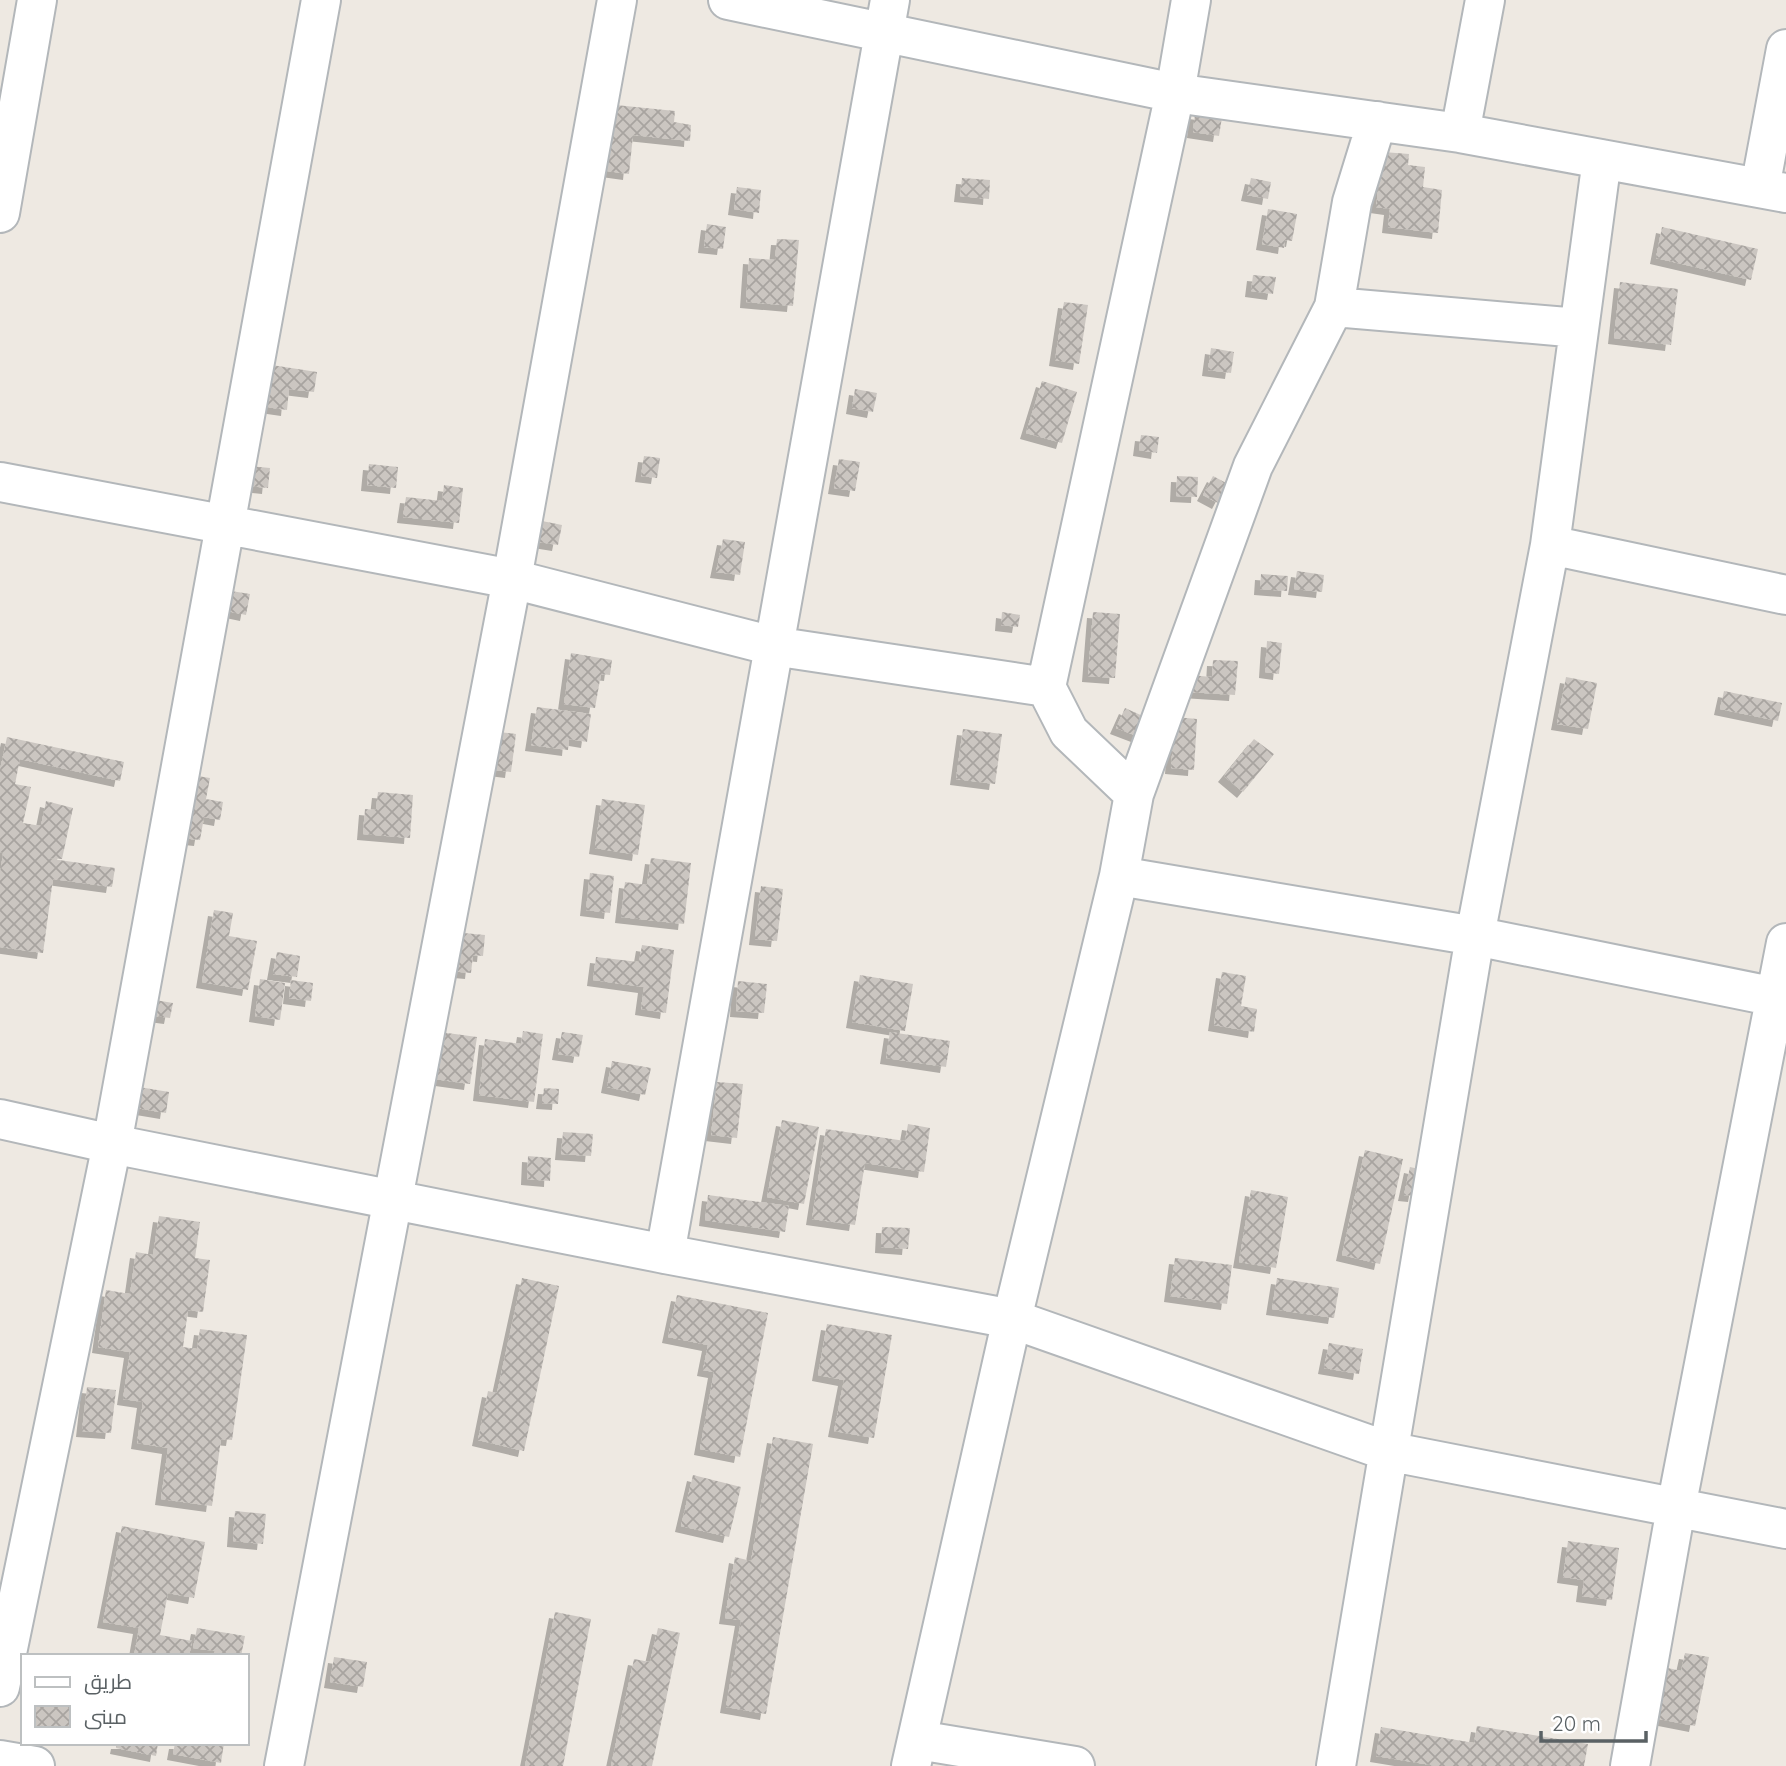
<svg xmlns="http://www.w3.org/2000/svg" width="1786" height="1766" font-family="Quicksand,Cairo,sans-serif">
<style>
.building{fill:url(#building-cross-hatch);filter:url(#shadow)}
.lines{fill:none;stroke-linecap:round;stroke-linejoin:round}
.minor-casing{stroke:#b3b7ba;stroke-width:42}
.minor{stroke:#fff;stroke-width:38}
</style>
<defs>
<pattern id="building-cross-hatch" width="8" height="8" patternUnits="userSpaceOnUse" patternTransform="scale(1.75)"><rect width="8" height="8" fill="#cbc6c1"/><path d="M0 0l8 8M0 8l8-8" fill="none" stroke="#a8a4a0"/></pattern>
<filter id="shadow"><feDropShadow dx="-6" dy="6" stdDeviation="0" flood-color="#0004"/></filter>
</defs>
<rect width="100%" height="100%" fill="#eee9e2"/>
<path class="building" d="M 606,104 L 675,111 L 674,122 L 691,125 L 690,141 L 633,135 L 629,174 L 600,170 Z
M 1195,113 L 1222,117 L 1219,136 L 1193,132 Z
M 1383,152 L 1409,154 L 1408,165 L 1425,167 L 1423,187 L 1442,190 L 1438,233 L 1388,227 L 1390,209 L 1376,207 Z
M 962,178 L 990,180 L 989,199 L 960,196 Z
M 1251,178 L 1271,182 L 1268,199 L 1247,195 Z
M 737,187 L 761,190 L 759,213 L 734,209 Z
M 1268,209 L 1297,214 L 1292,241 L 1285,240 L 1284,248 L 1262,244 Z
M 707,224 L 726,227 L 723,249 L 704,247 Z
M 1662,227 L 1758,249 L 1751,280 L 1656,258 Z
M 777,239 L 799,240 L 793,306 L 746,302 L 749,258 L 775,260 Z
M 1253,275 L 1276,277 L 1273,294 L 1251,291 Z
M 1620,282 L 1678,289 L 1671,345 L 1614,338 Z
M 1064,302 L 1088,305 L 1079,364 L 1055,360 Z
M 1211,348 L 1234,352 L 1231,373 L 1208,370 Z
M 265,364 L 317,372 L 314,392 L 289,389 L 287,410 L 259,406 Z
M 1042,381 L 1077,392 L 1062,443 L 1026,433 Z
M 855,389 L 877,393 L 873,412 L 852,408 Z
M 1141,435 L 1159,437 L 1157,453 L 1139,450 Z
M 644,456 L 660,458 L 657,478 L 641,476 Z
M 839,459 L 860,462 L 855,491 L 834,488 Z
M 369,464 L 398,467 L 396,488 L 367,485 Z
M 250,466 L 270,468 L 268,488 L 249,486 Z
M 1177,476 L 1198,477 L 1197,497 L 1176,496 Z
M 1213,476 L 1228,484 L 1218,503 L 1203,495 Z
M 444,485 L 463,488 L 459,523 L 403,517 L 406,497 L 442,501 Z
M 537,520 L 562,525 L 558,545 L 533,541 Z
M 723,539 L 745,542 L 740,575 L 716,572 Z
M 1297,571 L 1324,575 L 1322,592 L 1294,589 Z
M 1261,574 L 1288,576 L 1287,591 L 1260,589 Z
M 231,591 L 250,594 L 246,615 L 227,611 Z
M 1002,612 L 1020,615 L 1018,627 L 1001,625 Z
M 1093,612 L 1120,614 L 1115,678 L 1088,676 Z
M 1267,641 L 1282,643 L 1279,674 L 1265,672 Z
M 571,653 L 612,660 L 610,675 L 601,674 L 595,708 L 564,704 Z
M 1213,660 L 1238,661 L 1235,695 L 1188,692 L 1189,675 L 1212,677 Z
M 1566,677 L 1597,683 L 1588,729 L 1557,724 Z
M 1724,691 L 1782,703 L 1778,721 L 1720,709 Z
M 537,707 L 591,714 L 587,742 L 569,739 L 568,750 L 531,745 Z
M 1125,708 L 1145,717 L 1137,736 L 1116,728 Z
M 1175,717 L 1197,719 L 1194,770 L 1171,768 Z
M 963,729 L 1002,734 L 995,784 L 956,779 Z
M 499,732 L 516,734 L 511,772 L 495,770 Z
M 7,737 L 124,762 L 120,781 L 20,759 L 15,784 L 31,787 L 23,823 L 41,826 L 46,801 L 73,808 L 62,859 L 45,858 L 115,868 L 112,887 L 53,879 L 43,953 L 0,947 L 0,875 L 3,853 L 0,852 L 0,770 Z
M 1254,739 L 1274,754 L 1243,792 L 1224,776 Z
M 191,775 L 210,778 L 206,799 L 223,802 L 220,820 L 204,817 L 200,840 L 181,838 Z
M 378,792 L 413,795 L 410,838 L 363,834 L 365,809 L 376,810 Z
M 602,799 L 645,805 L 638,855 L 595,848 Z
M 651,858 L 691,863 L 684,924 L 621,917 L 625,882 L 647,885 Z
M 590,873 L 614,876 L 610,913 L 586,910 Z
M 761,886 L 783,889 L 777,941 L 755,939 Z
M 214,910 L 233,913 L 229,936 L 257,941 L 248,990 L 202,982 Z
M 453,932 L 485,935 L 483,956 L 473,955 L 471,973 L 449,971 Z
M 642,945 L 674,950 L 666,1013 L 641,1009 L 644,987 L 593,980 L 596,957 L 639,962 Z
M 277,952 L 300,956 L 297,977 L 273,974 Z
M 1222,972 L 1246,976 L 1241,1006 L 1257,1009 L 1254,1032 L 1214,1025 Z
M 860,975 L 913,984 L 905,1031 L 852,1022 Z
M 260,979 L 285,983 L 280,1020 L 255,1016 Z
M 291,980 L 313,983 L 311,1001 L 289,998 Z
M 738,981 L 767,984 L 764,1013 L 736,1011 Z
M 149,999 L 173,1003 L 170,1018 L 147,1015 Z
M 523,1031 L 543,1034 L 534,1102 L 479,1095 L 485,1039 L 521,1044 Z
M 440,1032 L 477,1037 L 470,1084 L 434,1079 Z
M 562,1032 L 583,1035 L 579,1057 L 558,1054 Z
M 890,1032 L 950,1041 L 946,1067 L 886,1058 Z
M 612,1061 L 651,1068 L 645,1095 L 607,1087 Z
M 717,1082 L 743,1084 L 737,1138 L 711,1135 Z
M 133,1086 L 169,1092 L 166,1113 L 130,1107 Z
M 544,1088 L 559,1089 L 558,1104 L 542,1103 Z
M 782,1120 L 819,1127 L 804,1204 L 767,1197 Z
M 908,1124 L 930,1128 L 924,1172 L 865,1163 L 855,1225 L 812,1219 L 826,1129 L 905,1141 Z
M 563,1132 L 593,1134 L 591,1156 L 561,1154 Z
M 1365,1150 L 1403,1159 L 1380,1264 L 1342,1255 Z
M 528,1156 L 551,1158 L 550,1181 L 527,1179 Z
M 1410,1167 L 1419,1169 L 1414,1196 L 1404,1195 Z
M 1251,1190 L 1288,1197 L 1276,1268 L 1239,1262 Z
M 708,1195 L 789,1206 L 785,1232 L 705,1220 Z
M 159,1216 L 200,1222 L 195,1258 L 210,1260 L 203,1312 L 188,1310 L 183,1347 L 197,1349 L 200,1329 L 247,1335 L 232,1440 L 221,1439 L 212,1506 L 161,1499 L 168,1448 L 137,1443 L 143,1402 L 123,1399 L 130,1352 L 98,1347 L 106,1290 L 130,1294 L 136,1252 L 153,1255 Z
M 882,1227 L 910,1228 L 908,1249 L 881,1247 Z
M 1175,1258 L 1232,1265 L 1227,1304 L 1170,1296 Z
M 522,1278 L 559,1286 L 524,1451 L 478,1440 L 488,1391 L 497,1393 Z
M 1277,1278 L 1339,1288 L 1334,1318 L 1272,1309 Z
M 677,1295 L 768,1313 L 740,1457 L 700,1449 L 714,1372 L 703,1370 L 708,1345 L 668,1337 Z
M 827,1324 L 892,1335 L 874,1438 L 834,1431 L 844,1380 L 818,1375 Z
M 1329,1343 L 1363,1349 L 1359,1374 L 1324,1368 Z
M 87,1387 L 116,1390 L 111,1433 L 82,1431 Z
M 773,1437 L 813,1444 L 766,1714 L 726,1707 L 741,1620 L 725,1618 L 735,1557 L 751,1561 Z
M 693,1475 L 741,1487 L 729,1537 L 681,1526 Z
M 235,1511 L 266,1514 L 263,1544 L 233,1541 Z
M 122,1526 L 205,1542 L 194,1598 L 168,1593 L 160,1635 L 192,1641 L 189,1656 L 134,1656 L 139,1628 L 103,1622 Z
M 1568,1541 L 1619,1548 L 1612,1600 L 1582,1596 L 1584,1580 L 1563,1577 Z
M 555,1612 L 591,1619 L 563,1766 L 525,1766 Z
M 197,1628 L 245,1636 L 241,1656 L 214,1656 L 215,1651 L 193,1648 Z
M 658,1628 L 680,1633 L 652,1766 L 611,1766 L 634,1659 L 650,1662 Z
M 1685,1653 L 1709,1657 L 1695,1726 L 1654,1718 L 1664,1667 L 1681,1671 Z
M 334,1657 L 367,1662 L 363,1687 L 330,1682 Z
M 1477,1726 L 1588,1744 L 1584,1766 L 1437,1766 L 1376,1756 L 1381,1727 L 1474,1743 Z
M 117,1743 L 158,1743 L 156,1756 L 116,1748 Z
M 175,1743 L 224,1743 L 221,1763 L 173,1754 Z"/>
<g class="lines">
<g class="minor-casing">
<path id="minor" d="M 728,0 L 1175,93 L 1460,133 L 1786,193
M 1460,133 L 1485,0
M 1760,188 L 1786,49
M 0,213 L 37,0
M 1334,307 L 1579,328
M 0,482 L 512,579 L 773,646 L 1046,687 L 1069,732 L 1134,794
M 1550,545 L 1786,595
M 1046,687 L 1175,93 L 1191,0
M 1119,876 L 1475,936 L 1786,999
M 0,1119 L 112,1144 L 665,1254 L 1012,1319 L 1387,1451 L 1786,1529
M 665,1254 L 890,0
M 0,1687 L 112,1144 L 321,0
M 918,1740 L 1075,1766
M 0,1760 L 35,1766
M 284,1766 L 512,579 L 617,0
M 911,1766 L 1012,1319 L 1119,876 L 1134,794 L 1253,466 L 1334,307 L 1352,202 L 1377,121
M 1336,1766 L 1475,936 L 1550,545 L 1602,159
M 1630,1766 L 1676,1508 L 1786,943"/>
</g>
<use href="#minor" class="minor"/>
</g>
<rect x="21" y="1654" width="228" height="91" fill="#ffffff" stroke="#bdc0c1" stroke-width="2"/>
<rect x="35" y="1677" width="35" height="10" fill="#ffffff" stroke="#bdc0c1" stroke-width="2"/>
<text x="84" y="1689" font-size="21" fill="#5a6164">طريق</text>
<rect x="35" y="1706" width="35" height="21" fill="url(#building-cross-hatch)" stroke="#bdc0c1" stroke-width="2"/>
<text x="84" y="1724" font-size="21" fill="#5a6164">مبنى</text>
<path d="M1541 1731v10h105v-10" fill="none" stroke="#5a6164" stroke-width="3.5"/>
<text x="1552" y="1731" font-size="21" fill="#5a6164" stroke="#ffffff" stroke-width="5" paint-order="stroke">20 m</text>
</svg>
